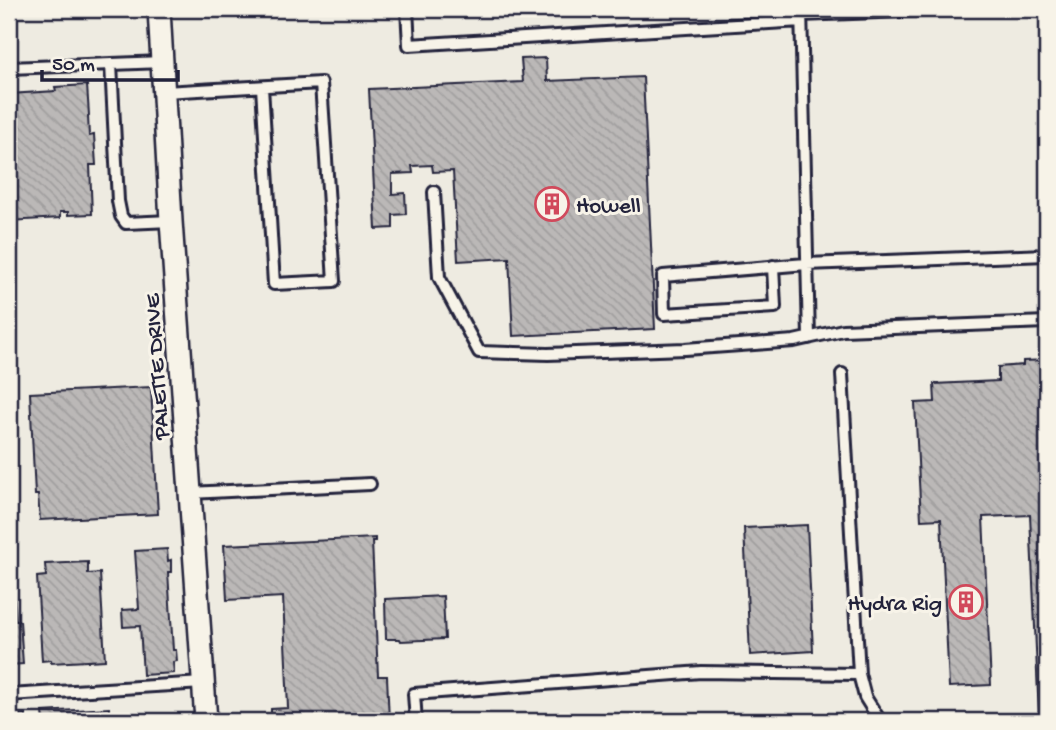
<svg xmlns="http://www.w3.org/2000/svg" width="1056" height="730" font-family="'Gochi Hand',sans-serif">
<style>
.building{fill:url(#building-back-hatch);stroke:#22223b;stroke-width:2}
.lines{fill:none;stroke-linecap:round;stroke-linejoin:round}
.service-casing{stroke:#22223b;stroke-width:16}
.minor-casing{stroke:#22223b;stroke-width:26}
.service{stroke:#f7f3e8;stroke-width:10}
.minor{stroke:#f7f3e8;stroke-width:21}
.labels{text-anchor:middle;stroke-width:6;stroke-linejoin:round;paint-order:stroke}
.poi-label{font-size:23px;fill:#22223b;stroke:#f7f3e8;text-anchor:start}
.street-label{font-size:23px;fill:#22223b;stroke:#f7f3e8}
</style>
<defs>
<pattern id="building-back-hatch" width="6" height="6" patternUnits="userSpaceOnUse" patternTransform="scale(1.75)"><rect width="6" height="6" fill="#bbb8b7"/><path d="M-1 5l2 2M0 0l6 6M5-1l2 2" fill="none" stroke="#a09e9e"/></pattern>
</defs>
<rect width="100%" height="100%" fill="#eeebe1"/>
<filter id="ink" filterUnits="userSpaceOnUse"><feTurbulence type="fractalNoise" baseFrequency=".0143" numOctaves="2"/><feDisplacementMap in="SourceGraphic" scale="14" xChannelSelector="R" yChannelSelector="G"/><feConvolveMatrix kernelMatrix="1 2 1 2 8 2 1 2 1" color-interpolation-filters="sRGB"/></filter>
<g filter="url(#ink)">
<path class="building" d="M 546,58 L 547,81 L 643,77 L 655,329 L 513,336 L 509,258 L 458,261 L 453,171 L 433,172 L 432,165 L 412,166 L 413,173 L 392,174 L 392,194 L 405,193 L 406,214 L 393,215 L 393,228 L 376,229 L 369,89 L 523,82 L 521,59 Z
M 87,85 L 89,115 L 88,116 L 89,136 L 94,135 L 96,165 L 90,165 L 92,214 L 68,215 L 68,212 L 60,212 L 60,218 L 9,221 L 9,94 L 56,91 L 55,87 Z
M 1047,360 L 1047,716 L 1039,717 L 1030,515 L 983,517 L 991,685 L 949,687 L 941,519 L 921,520 L 915,403 L 935,402 L 934,384 L 998,381 L 998,367 L 1023,365 L 1023,361 Z
M 151,387 L 158,514 L 40,520 L 38,495 L 35,495 L 30,393 Z
M 807,525 L 813,651 L 750,655 L 744,528 Z
M 9,537 L 11,537 L 16,621 L 20,621 L 23,664 L 9,665 Z
M 375,538 L 375,541 L 372,541 L 378,676 L 387,676 L 389,721 L 271,721 L 271,709 L 288,708 L 283,597 L 227,600 L 224,545 Z
M 167,549 L 168,561 L 171,560 L 171,572 L 168,572 L 173,650 L 176,650 L 177,661 L 173,662 L 174,673 L 143,675 L 140,626 L 123,627 L 122,610 L 139,609 L 135,551 Z
M 88,562 L 88,574 L 100,573 L 105,660 L 51,663 L 51,660 L 42,661 L 37,577 L 46,576 L 45,564 Z
M 443,596 L 445,639 L 401,641 L 400,639 L 386,639 L 385,599 Z
M 109,708 L 109,721 L 44,721 L 43,712 Z
M 26,714 L 26,721 L 9,721 L 9,715 Z
M 753,718 L 753,721 L 682,721 Z"/>
<g class="lines">
<g class="service-casing">
<path id="service" d="M 407,9 L 409,45 L 801,21
M 801,9 L 809,338
M 801,15 L 956,9
M 111,64 L 118,201 L 121,216 L 126,223 L 171,221
M 9,68 L 163,62
M 164,92 L 321,83 L 334,281 L 274,284 L 262,87
M 434,192 L 439,277 L 479,352 L 548,354 L 685,349 L 794,341 L 843,330 L 1047,322
M 773,266 L 775,307 L 664,314 L 663,276 L 806,264 L 1047,255
M 190,493 L 370,484
M 859,674 L 865,697 L 880,721
M 9,695 L 203,683
M 416,721 L 414,694 L 701,672 L 859,674 L 842,374"/>
</g>
<g class="minor-casing">
<path id="minor" d="M 159,9 L 171,221 L 206,721"/>
</g>
<use href="#service" class="service"/>
<use href="#minor" class="minor"/>
</g>
</g>
<defs>
<g id="building-ring" transform="scale(1.75)"><circle r="9.5" fill="#f7f3e8" stroke="#d1495b" stroke-width="1.5"/><path d="M-4-6H4V6H1V3H-1V6H-4ZM-2.5-4.3h1.7v1.8h-1.7ZM.8-4.3h1.7v1.8H.8ZM-2.5-1h1.7V.8h-1.7ZM.8-1h1.7V.8H.8Z" fill="#d1495b"/></g>
</defs>
<g fill-rule="evenodd">
<use href="#building-ring" x="552" y="204"/>
<use href="#building-ring" x="966" y="602"/>
</g>
<g class="labels">
<g class="poi-label">
<text x="576" y="212">Howell</text>
<text x="942" y="610" text-anchor="end">Hydra Rig</text>
</g>
<g class="street-label">
<text transform="translate(155 367) rotate(-94)" y="8">PALETTE DRIVE</text>
</g>
</g>
<rect width="1056" height="730" fill="none" stroke="#f7f3e8" stroke-width="35"/>
<rect x="18" y="18" width="1021" height="695" fill="none" stroke="#22223b" stroke-width="2.5" filter="url(#ink)"/>
<path d="M42 70v10h136v-10" fill="none" stroke="#22223b" stroke-width="3.5"/>
<text x="52" y="70" font-size="21" fill="#22223b" stroke="#f7f3e8" stroke-width="5" paint-order="stroke">50 m</text>
</svg>
